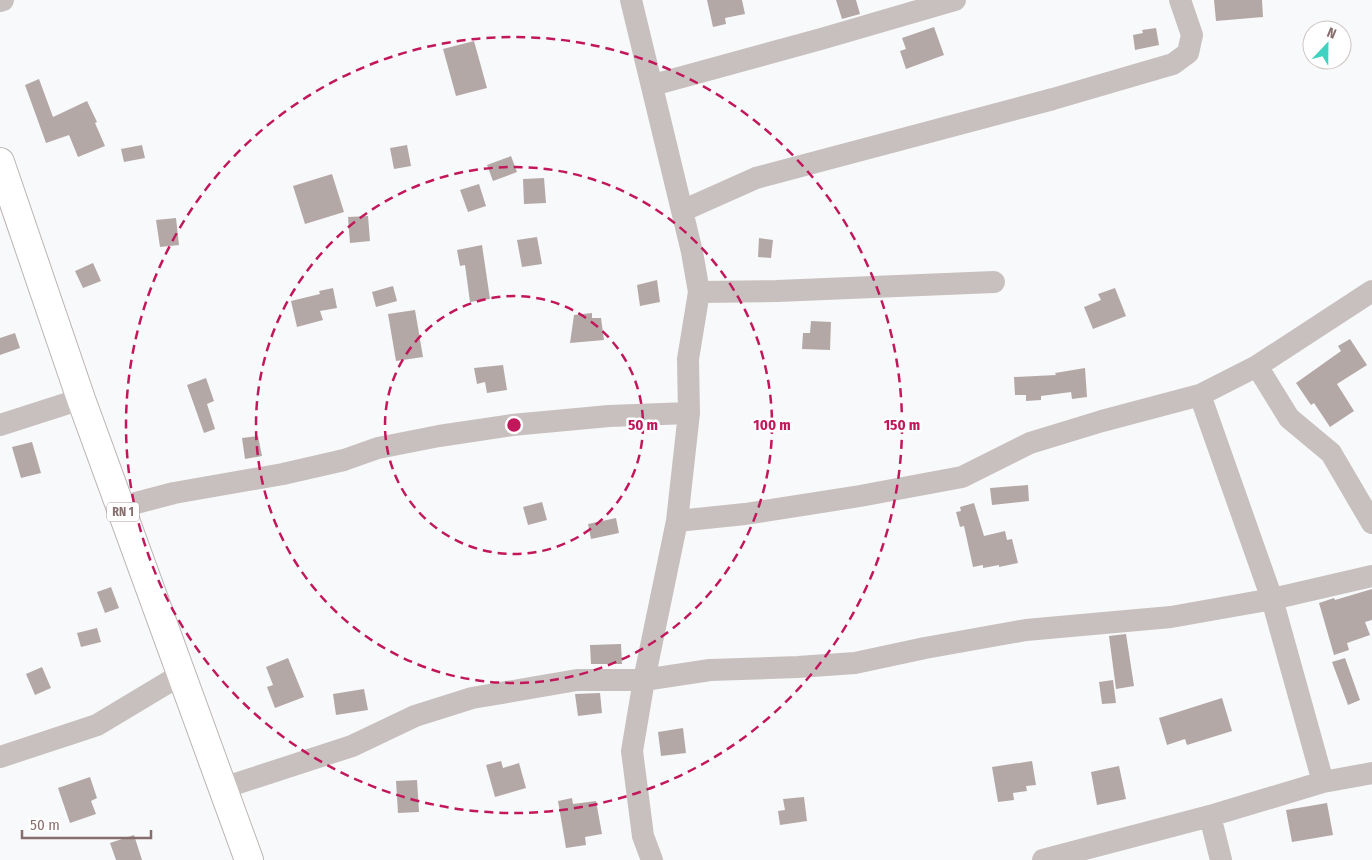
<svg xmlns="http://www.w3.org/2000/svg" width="1372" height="860" font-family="'Fira Sans Condensed',sans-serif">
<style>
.building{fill:#b4a8a7}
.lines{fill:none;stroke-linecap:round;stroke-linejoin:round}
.major-casing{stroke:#bcb4b3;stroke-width:30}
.minor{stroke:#c7c0bf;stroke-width:22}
.major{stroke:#fff;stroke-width:28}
.ring{fill:none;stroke:#c2185b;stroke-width:2.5;stroke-dasharray:9 6}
.labels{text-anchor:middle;stroke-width:5;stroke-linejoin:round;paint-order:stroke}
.shield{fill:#fff;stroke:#aa9a98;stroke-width:1}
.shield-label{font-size:12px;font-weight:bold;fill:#866e6c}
.centre{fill:#c2185b;stroke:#fff;stroke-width:2.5}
.ring-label{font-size:15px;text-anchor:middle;font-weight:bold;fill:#c2185b;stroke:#fff;stroke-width:5;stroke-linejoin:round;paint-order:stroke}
</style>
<rect width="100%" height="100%" fill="#f8f9fa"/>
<path class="building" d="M 707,0 L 742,0 L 745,14 L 725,18 L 726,24 L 713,27 Z
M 836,0 L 856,0 L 860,14 L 842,19 Z
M 1214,0 L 1262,0 L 1263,17 L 1216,21 Z
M 934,27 L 944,55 L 906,69 L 900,51 L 906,49 L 902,38 Z
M 1156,28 L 1159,45 L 1135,50 L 1133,35 L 1143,33 L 1142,30 Z
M 474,41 L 487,88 L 456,96 L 443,49 Z
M 39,79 L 53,117 L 87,101 L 97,122 L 95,123 L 105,146 L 78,157 L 69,135 L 46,143 L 25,85 Z
M 142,145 L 145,158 L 124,162 L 121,149 Z
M 407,145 L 411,166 L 394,169 L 390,148 Z
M 511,156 L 517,172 L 493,181 L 487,165 Z
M 332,174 L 344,212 L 305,224 L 293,186 Z
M 544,178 L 546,203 L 524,204 L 523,179 Z
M 479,184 L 486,206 L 468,212 L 460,190 Z
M 368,216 L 370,241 L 350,243 L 348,217 Z
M 176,218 L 179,245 L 160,247 L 156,220 Z
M 537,237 L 542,264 L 522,267 L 517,240 Z
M 759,238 L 773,240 L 771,258 L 758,257 Z
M 482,245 L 490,299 L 470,302 L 465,265 L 460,266 L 457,250 Z
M 93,263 L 101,281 L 83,288 L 75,271 Z
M 657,280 L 660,302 L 640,306 L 637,285 Z
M 393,286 L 397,301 L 376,307 L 372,292 Z
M 333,288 L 337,308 L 320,311 L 323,320 L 297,327 L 291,301 L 320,294 L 319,291 Z
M 1115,288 L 1126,316 L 1093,329 L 1084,307 L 1101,300 L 1098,294 Z
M 415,310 L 423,357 L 396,361 L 388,314 Z
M 592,313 L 592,318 L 601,318 L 604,340 L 570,343 L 574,315 Z
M 811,321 L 831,322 L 830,350 L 802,349 L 803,333 L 810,333 Z
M 15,333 L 20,348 L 0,355 L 0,338 Z
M 1350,339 L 1367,365 L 1337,384 L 1354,411 L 1330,427 L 1314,403 L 1311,405 L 1296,383 L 1341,351 L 1338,346 Z
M 503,365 L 507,390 L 487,393 L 485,382 L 477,384 L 474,368 Z
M 1085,368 L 1087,397 L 1072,399 L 1071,392 L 1041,396 L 1041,400 L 1026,401 L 1026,395 L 1015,395 L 1014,377 L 1056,375 L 1055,373 Z
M 206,378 L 214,401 L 207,404 L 215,429 L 204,433 L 187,385 Z
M 258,436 L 262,456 L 245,459 L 242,438 Z
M 32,442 L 41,473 L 21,478 L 12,447 Z
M 1028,485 L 1029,501 L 992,505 L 990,488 Z
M 542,502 L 547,520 L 528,525 L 523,507 Z
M 974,503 L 984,536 L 1005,531 L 1007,540 L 1012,539 L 1018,563 L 999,567 L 999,565 L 983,568 L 983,565 L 973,567 L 964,526 L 960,527 L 956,512 L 961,511 L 960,507 Z
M 616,518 L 619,533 L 591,539 L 588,524 Z
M 111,587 L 119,608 L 105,613 L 97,592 Z
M 1372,589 L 1372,620 L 1365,622 L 1370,635 L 1347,643 L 1349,650 L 1334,655 L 1319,603 L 1334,598 L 1335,600 Z
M 97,628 L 101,642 L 81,647 L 77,633 Z
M 1126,634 L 1134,686 L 1116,689 L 1109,636 Z
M 621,644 L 622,664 L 591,664 L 590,645 Z
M 288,658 L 304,697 L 275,708 L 267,687 L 273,685 L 266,667 Z
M 1345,658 L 1360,700 L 1348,705 L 1332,662 Z
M 42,667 L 51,688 L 35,695 L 26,674 Z
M 1113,680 L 1116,703 L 1102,704 L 1099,682 Z
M 364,689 L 368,710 L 336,715 L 333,694 Z
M 600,693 L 602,713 L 578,716 L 575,694 Z
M 1222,698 L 1232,731 L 1187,745 L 1185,739 L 1167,745 L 1159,718 Z
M 683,728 L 686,753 L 661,756 L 658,732 Z
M 501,761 L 503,768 L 519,763 L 526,788 L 495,797 L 486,765 Z
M 1032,761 L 1036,785 L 1026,786 L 1027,791 L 1013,793 L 1014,800 L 998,802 L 992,767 Z
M 1119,766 L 1126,799 L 1097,805 L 1091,772 Z
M 90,777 L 97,798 L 91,801 L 96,814 L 70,823 L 58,788 Z
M 417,780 L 419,812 L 398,813 L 396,781 Z
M 804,797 L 807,821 L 780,825 L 778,811 L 785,810 L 783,799 Z
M 572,798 L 573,804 L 596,801 L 602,834 L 585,837 L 586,845 L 566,848 L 558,801 Z
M 1327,803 L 1333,835 L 1292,842 L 1286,810 Z
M 134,835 L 142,860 L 116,860 L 110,843 Z"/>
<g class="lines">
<g class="major-casing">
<path id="major" d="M 0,162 L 81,399 L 249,860"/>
</g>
<path class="minor" d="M 631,0 L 692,252 L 699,292 L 688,359 L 689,413 L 677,521 L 644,680 L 632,751 L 643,836 L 652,860
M 0,1 L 3,0
M 653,85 L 821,39 L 955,0
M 682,211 L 756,178 L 1053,99 L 1173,64 L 1188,53 L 1192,35 L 1180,0
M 699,292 L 777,291 L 994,282
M 1257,366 L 1289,418 L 1331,453 L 1372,523
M 1200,395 L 1272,599 L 1323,782
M 0,425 L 81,399
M 121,507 L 174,493 L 283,474 L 344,460 L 378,448 L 439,436 L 512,425 L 609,416 L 689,413
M 677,521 L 745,514 L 860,496 L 962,477 L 1030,443 L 1102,421 L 1200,395 L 1257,366 L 1372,291
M 0,757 L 97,725 L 182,674
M 223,788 L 352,746 L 415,716 L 472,698 L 577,680 L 644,680 L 710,670 L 798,667 L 855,663 L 925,648 L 1026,630 L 1171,617 L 1272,599 L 1372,576
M 1210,816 L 1221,860
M 1043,860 L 1210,816 L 1323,782 L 1372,773"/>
<use href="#major" class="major"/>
</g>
<g class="ring">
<circle cx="514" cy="425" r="129"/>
<circle cx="514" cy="425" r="258"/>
<circle cx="514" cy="425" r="388"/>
</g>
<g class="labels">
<rect class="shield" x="107" y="502.5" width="32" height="19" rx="4"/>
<g class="shield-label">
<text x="123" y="516">RN 1</text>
</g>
</g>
<circle cx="514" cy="425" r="8" class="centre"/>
<g class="ring-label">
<text x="643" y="430">50 m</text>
<text x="772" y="430">100 m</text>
<text x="902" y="430">150 m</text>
</g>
<g transform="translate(1327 45) rotate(22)"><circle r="24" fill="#ffffff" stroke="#cfc5c4"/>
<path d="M0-4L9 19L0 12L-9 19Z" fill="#40d2c0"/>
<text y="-8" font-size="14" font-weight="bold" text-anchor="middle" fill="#866e6c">N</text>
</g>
<path d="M22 830v8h129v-8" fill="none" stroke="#866e6c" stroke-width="2.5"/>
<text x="30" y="830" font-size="15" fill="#866e6c" stroke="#ffffff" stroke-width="4" paint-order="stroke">50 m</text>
</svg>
